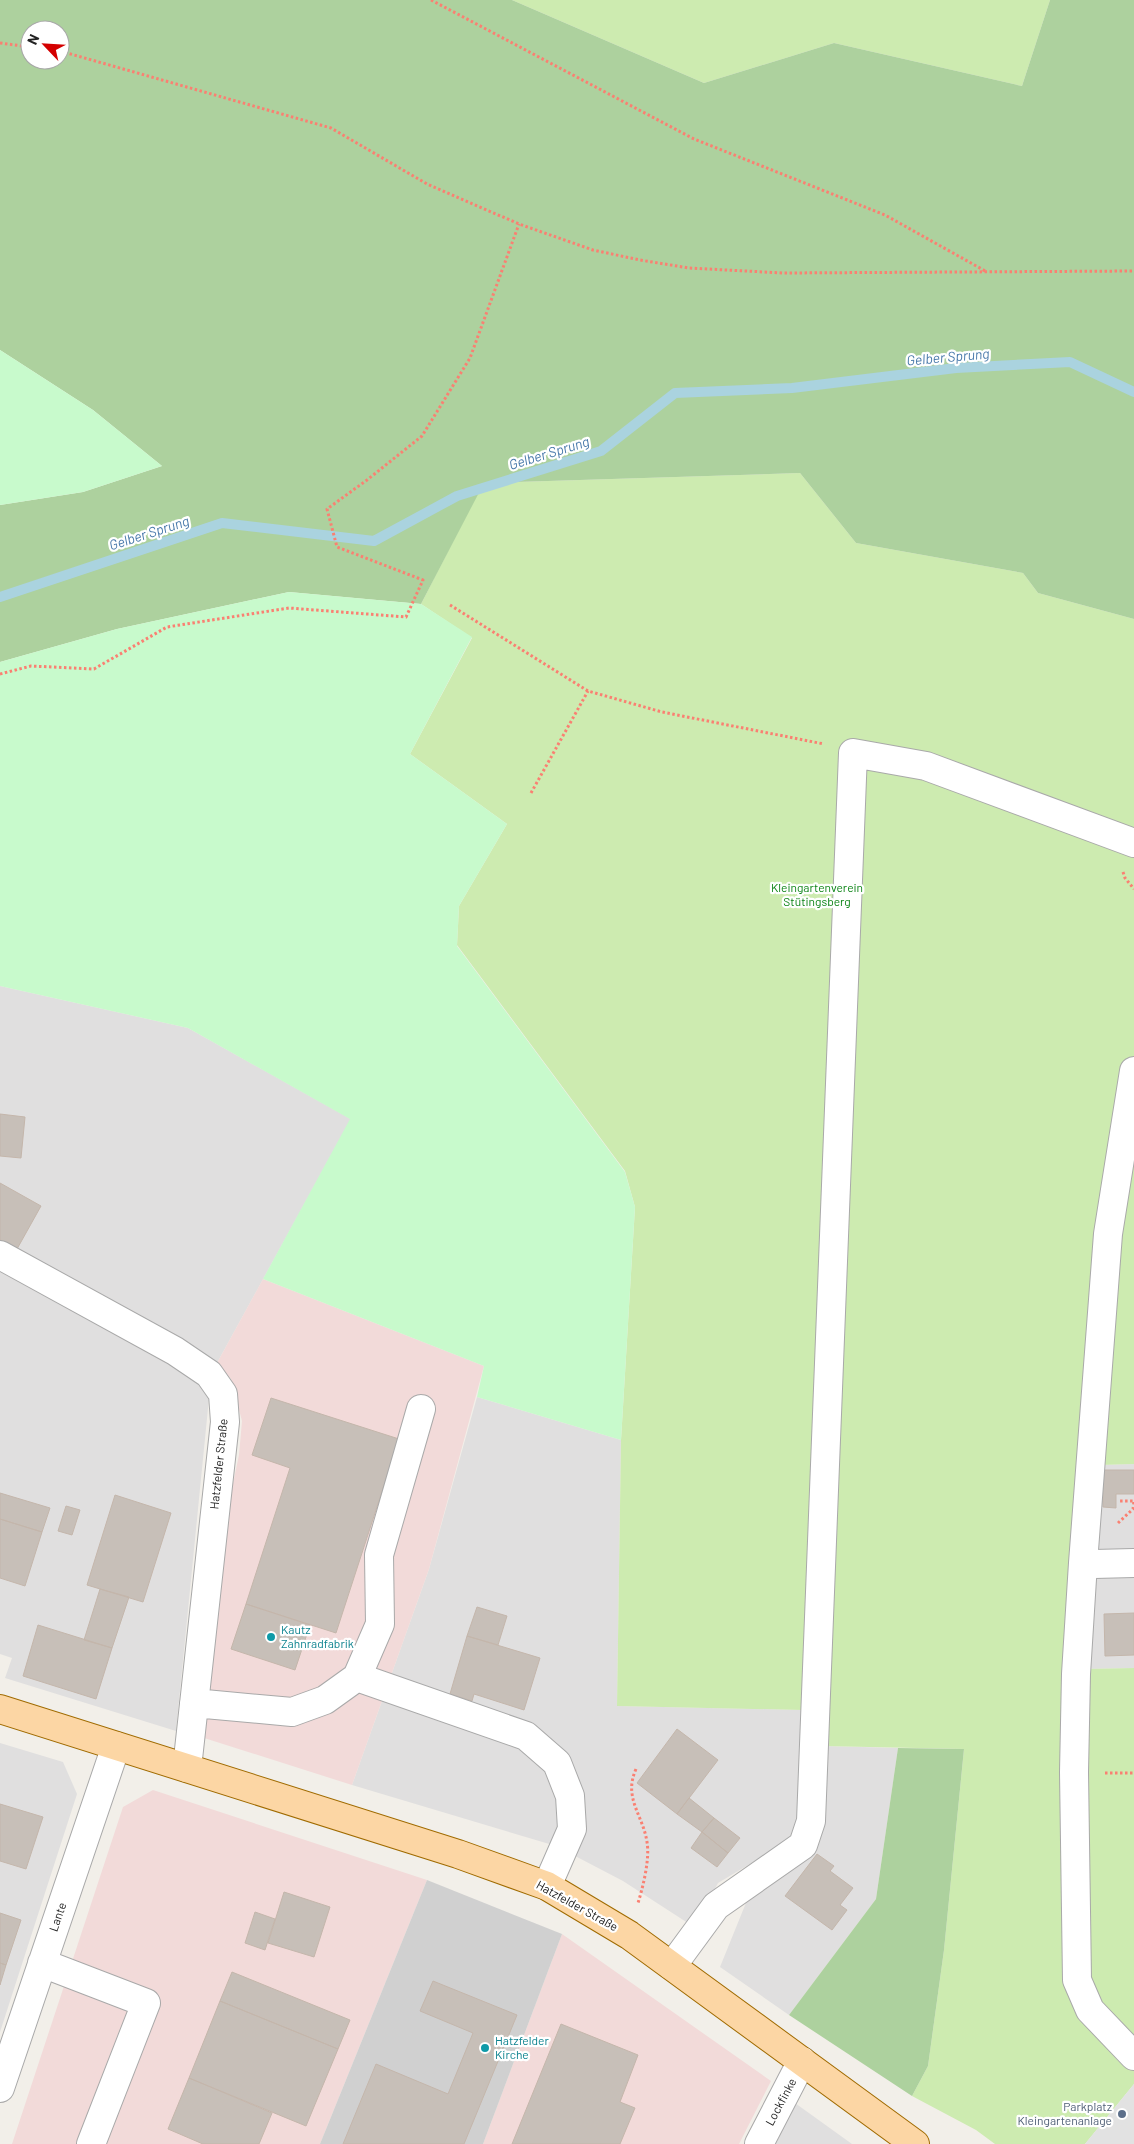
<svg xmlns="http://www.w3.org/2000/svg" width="1134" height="2144" font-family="Barlow,sans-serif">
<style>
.residential{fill:#e0dfdf}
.commercial{fill:#f2dad9}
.religious{fill:#d0d0d0}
.grass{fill:#cdebb0}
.forest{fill:#add19e;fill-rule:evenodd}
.park{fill:#c8facc}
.parking{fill:#e2e2e2}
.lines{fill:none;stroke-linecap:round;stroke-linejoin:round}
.stream{stroke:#aad3df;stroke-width:10}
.building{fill:#c7bfb8;stroke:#c4b6ab}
.minor-casing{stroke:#a9a9a9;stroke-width:30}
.major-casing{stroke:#a06b00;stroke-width:30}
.path{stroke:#fa8072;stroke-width:3;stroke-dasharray:2.5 2.5;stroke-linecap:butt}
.minor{stroke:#fff;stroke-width:28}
.major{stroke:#fcd6a4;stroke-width:28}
.culture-dot{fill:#0f9aa8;stroke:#fff;stroke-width:2}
.service-dot{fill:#5c6f8a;stroke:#fff;stroke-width:2}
.labels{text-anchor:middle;stroke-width:4.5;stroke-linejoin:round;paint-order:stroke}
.park-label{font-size:12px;fill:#0c8416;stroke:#fff}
.street-label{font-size:12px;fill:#222;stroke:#fff}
.culture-label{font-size:12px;fill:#0d838f;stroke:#fff;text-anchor:start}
.service-label{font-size:12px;fill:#4e5e75;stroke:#fff;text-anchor:end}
.water-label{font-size:14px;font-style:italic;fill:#4a7aab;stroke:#fff}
</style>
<rect width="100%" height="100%" fill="#f2efe9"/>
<path class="residential" d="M 0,986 L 188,1028 L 351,1119 L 217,1363 L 210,1388 L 176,1731 L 5,1678 L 12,1658 L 0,1654 Z
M 477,1397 L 621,1440 L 617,1706 L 803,1710 L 803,1832 L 718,1883 L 694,1927 L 623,1881 L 556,1846 L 352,1785 L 429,1569 Z
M 1134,1464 L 1134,1556 L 1093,1556 L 1099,1465 Z
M 1092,1570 L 1134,1570 L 1134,1668 L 1086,1669 Z
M 0,1743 L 63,1762 L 77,1794 L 0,2032 Z
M 822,1746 L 898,1748 L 876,1899 L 789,2015 L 720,1967 L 752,1888 L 808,1853 Z
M 795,2103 L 852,2144 L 773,2144 Z"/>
<path class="commercial" d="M 263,1279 L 484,1366 L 429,1569 L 352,1785 L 201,1737 L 220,1545 L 239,1455 L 242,1421 L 231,1379 L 217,1363 Z
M 153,1790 L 427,1880 L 320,2144 L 12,2144 L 123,1807 Z
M 562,1934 L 771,2081 L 739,2144 L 483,2144 Z"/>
<path class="religious" d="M 427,1880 L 562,1934 L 483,2144 L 320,2144 Z"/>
<path class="grass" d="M 512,0 L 1050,0 L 1022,86 L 834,43 L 704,83 Z
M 800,473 L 856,543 L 1023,573 L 1038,593 L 1134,619 L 1134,1464 L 1099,1465 L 1086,1669 L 1134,1668 L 1134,2084 L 1085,2144 L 995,2144 L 976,2130 L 912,2096 L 928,2066 L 944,1950 L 964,1749 L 822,1746 L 803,1710 L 617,1706 L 621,1440 L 635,1207 L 625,1171 L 457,945 L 459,906 L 507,824 L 410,754 L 472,638 L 421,604 L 483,483 Z"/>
<path class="forest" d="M 0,0 L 512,0 L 704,83 L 834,43 L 1022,86 L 1050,0 L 1134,0 L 1134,619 L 1038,593 L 1023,573 L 856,543 L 800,473 L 484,483 L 421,604 L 289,592 L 117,629 L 0,662 L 0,505 L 83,492 L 162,466 L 93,410 L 0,350 ZM 30,30 L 60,30 L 60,60 L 30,60 Z
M 898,1748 L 964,1749 L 944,1950 L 928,2066 L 912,2096 L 789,2015 L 876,1899 Z"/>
<path class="park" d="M 0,350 L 93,410 L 162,466 L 83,492 L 0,505 Z
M 289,592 L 421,604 L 472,637 L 410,754 L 507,824 L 459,906 L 457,946 L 625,1172 L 635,1207 L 621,1440 L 477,1397 L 484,1366 L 263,1279 L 350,1119 L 188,1028 L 0,986 L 0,662 L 117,629 Z"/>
<path class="parking" d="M 1134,2084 L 1134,2144 L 1085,2144 Z"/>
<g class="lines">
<path class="stream" d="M 0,597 L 222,523 L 374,541 L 457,496 L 601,451 L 675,393 L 792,388 L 956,368 L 1070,362 L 1134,392"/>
</g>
<path class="building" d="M 0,1114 L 25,1117 L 21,1158 L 0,1156 Z
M 0,1183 L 41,1206 L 17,1249 L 0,1240 Z
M 271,1398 L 399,1439 L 336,1633 L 246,1604 L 290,1468 L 252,1455 Z
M 1102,1470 L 1134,1470 L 1134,1494 L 1116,1494 L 1116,1508 L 1103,1507 Z
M 0,1493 L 50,1508 L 42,1532 L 0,1519 Z
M 115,1495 L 171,1513 L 143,1602 L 87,1585 Z
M 66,1506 L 80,1510 L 72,1535 L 58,1531 Z
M 0,1519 L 42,1532 L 25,1586 L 0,1578 Z
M 100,1589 L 129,1597 L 112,1648 L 84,1640 Z
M 246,1604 L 310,1625 L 295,1670 L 231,1649 Z
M 477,1607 L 507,1616 L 498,1645 L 467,1636 Z
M 1134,1613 L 1134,1655 L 1105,1656 L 1104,1614 Z
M 38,1625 L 112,1648 L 96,1699 L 23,1676 Z
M 467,1636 L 540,1658 L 524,1710 L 474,1694 L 472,1701 L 450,1694 Z
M 677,1729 L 718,1760 L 677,1814 L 637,1783 Z
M 689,1798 L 714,1818 L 702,1832 L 677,1814 Z
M 0,1804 L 43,1817 L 26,1869 L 0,1861 Z
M 714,1818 L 740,1838 L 728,1853 L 702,1832 Z
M 702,1832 L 728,1853 L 717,1867 L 691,1848 Z
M 817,1854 L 834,1866 L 830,1871 L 853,1888 L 840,1905 L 847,1910 L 832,1930 L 785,1896 Z
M 284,1892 L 330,1907 L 314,1957 L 268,1943 Z
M 255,1912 L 275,1919 L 265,1950 L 245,1943 Z
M 0,1913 L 21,1920 L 6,1965 L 0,1963 Z
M 0,1963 L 6,1965 L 0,1985 Z
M 232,1972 L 350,2020 L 338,2049 L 220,2001 Z
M 433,1981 L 517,2015 L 464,2144 L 343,2144 L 376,2064 L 448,2094 L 473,2033 L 420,2011 Z
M 220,2001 L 338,2049 L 306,2126 L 189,2078 Z
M 561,2024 L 638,2055 L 620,2102 L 635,2108 L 620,2144 L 512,2144 Z
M 189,2078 L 272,2113 L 259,2144 L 203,2144 L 168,2129 Z"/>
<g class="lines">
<g class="minor-casing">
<path id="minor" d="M 1134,1071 L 1108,1234 L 1083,1563 L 1076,1674 L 1074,1772 L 1077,1980 L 1090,2010 L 1134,2056
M 0,1255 L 175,1351 L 209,1374 L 223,1394 L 225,1422 L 187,1768
M 1094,1564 L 1134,1563
M 357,1677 L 526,1736 L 557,1763 L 570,1796 L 572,1829 L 547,1886
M 194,1703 L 292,1712 L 325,1700 L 357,1677 L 380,1624 L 379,1555 L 421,1409
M 42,1963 L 146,2003 L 91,2144
M 672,1966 L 716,1906 L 803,1845 L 811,1821 L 853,753 L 926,766 L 1134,843
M 0,2088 L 116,1746
M 759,2144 L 802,2061"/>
</g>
<g class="major-casing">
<path id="major" d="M 0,1709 L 458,1854 L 547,1886 L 629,1935 L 915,2144"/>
</g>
<path class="path" d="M 431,0 L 694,139 L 885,215 L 987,272
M 0,43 L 30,47
M 60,51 L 331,128 L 427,184 L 519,224 L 593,250 L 640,260 L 689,268 L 783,273 L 1134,271
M 450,605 L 588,691 L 662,712 L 824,744
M 0,674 L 31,666 L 94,669 L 167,627 L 289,608 L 406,617 L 423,580 L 337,547 L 327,509 L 367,480 L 422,436 L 470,358 L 519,224
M 531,793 L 588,691
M 1123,872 L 1125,878 L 1134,889
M 1118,1523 L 1133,1509 L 1134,1501 L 1119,1501
M 636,1769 C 623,1798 643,1815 647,1842 C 650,1859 643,1887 638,1903
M 1105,1773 L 1134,1773"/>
<use href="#minor" class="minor"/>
<use href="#major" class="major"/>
</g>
<g class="culture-dot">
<circle cx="271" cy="1637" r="5"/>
<circle cx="485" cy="2048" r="5"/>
</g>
<circle class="service-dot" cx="1122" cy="2114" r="5"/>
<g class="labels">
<g class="park-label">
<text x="817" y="892">Kleingartenverein<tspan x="817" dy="14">Stütingsberg</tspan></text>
</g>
<g class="street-label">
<text transform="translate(219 1464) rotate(-84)" y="4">Hatzfelder Straße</text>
<text transform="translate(577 1906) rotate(29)" y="4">Hatzfelder Straße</text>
<text transform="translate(58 1917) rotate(-71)" y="4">Lante</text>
<text transform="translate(781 2102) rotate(-62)" y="4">Lockfinke</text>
</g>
<g class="culture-label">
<text x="281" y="1634">Kautz<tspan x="281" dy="14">Zahnradfabrik</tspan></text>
<text x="495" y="2045">Hatzfelder<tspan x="495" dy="14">Kirche</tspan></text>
</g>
<g class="service-label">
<text x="1112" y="2111">Parkplatz<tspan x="1112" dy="14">Kleingartenanlage</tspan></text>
</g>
<g class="water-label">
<text transform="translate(948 357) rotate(-5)" y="5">Gelber Sprung</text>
<text transform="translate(549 453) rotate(-17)" y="5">Gelber Sprung</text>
<text transform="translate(149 533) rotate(-18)" y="5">Gelber Sprung</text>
</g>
</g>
<g transform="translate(45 45) rotate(295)"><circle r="24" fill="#ffffff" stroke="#a7a7a7"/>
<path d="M0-4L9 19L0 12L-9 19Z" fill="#d40000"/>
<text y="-8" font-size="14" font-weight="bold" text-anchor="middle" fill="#222222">N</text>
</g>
</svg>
